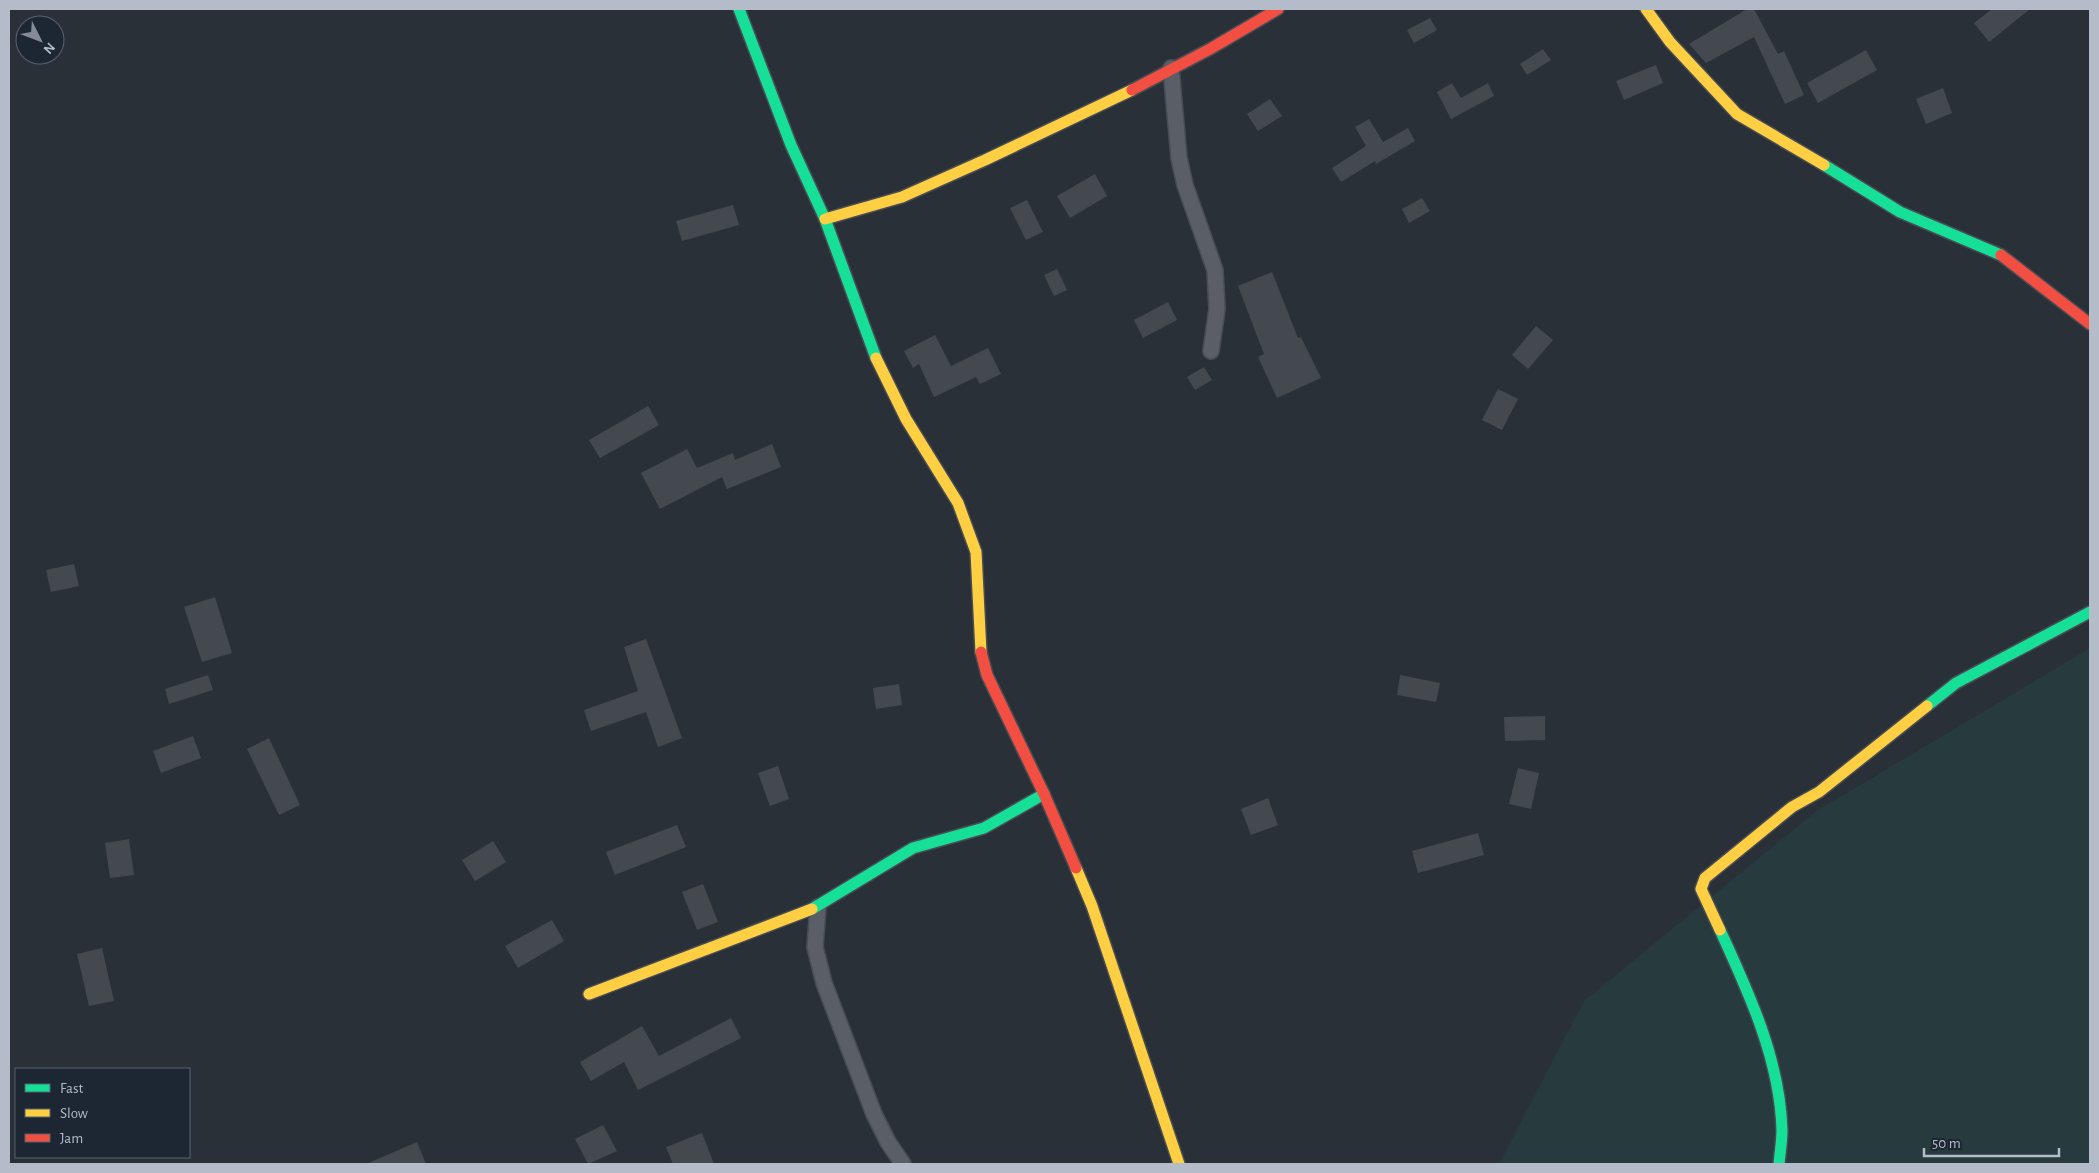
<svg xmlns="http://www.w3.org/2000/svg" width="2099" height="1173" font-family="'Alegreya Sans',sans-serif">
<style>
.green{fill:#273a3e}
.building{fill:#444950}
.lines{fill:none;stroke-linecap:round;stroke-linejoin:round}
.street-casing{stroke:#484c53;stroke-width:18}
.fast-casing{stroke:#484c53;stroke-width:14}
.slow-casing{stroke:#484c53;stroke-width:14}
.jam-casing{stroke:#484c53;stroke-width:14}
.street{stroke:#5a5e66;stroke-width:15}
.fast{stroke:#16e098;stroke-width:11}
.slow{stroke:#ffcf43;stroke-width:11}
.jam{stroke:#f24e42;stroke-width:11}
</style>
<rect width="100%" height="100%" fill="#2a3038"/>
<path class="green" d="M 2090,648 L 2090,1164 L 1499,1164 L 1584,1001 L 1815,812 Z"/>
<path class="building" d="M 1747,9 L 1754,9 L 1778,54 L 1784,51 L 1804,95 L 1785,104 L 1754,37 L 1706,63 L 1689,44 Z
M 1992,9 L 2030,9 L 1989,42 L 1974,23 Z
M 1430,18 L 1437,30 L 1414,43 L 1407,30 Z
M 1543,49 L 1551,60 L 1527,75 L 1520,64 Z
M 1866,50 L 1877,70 L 1818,103 L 1807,83 Z
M 1656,65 L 1663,83 L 1624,100 L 1616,81 Z
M 1452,83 L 1461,98 L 1488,83 L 1494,96 L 1451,119 L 1437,92 Z
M 1943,88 L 1952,113 L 1926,124 L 1916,99 Z
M 1270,99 L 1282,116 L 1258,131 L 1247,114 Z
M 1369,119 L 1383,142 L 1408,128 L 1415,141 L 1376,164 L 1375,161 L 1341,182 L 1332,168 L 1366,146 L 1355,127 Z
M 1095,174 L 1107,196 L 1070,218 L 1057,196 Z
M 1422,198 L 1430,211 L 1409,223 L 1402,209 Z
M 1027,200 L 1043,232 L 1026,240 L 1010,208 Z
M 733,205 L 739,225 L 682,241 L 676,221 Z
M 1057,269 L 1067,290 L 1054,296 L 1044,275 Z
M 1272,272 L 1298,338 L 1301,337 L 1321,378 L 1277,398 L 1258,357 L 1264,354 L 1238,286 Z
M 1168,302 L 1177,320 L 1143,338 L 1134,320 Z
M 1536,326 L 1553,340 L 1528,369 L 1512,355 Z
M 935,335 L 951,366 L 988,348 L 1001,374 L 980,384 L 976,377 L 934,397 L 919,364 L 913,368 L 904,351 Z
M 1204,367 L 1212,380 L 1195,390 L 1187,377 Z
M 1498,389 L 1518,399 L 1502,430 L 1482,420 Z
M 648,406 L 659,425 L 600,458 L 589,440 Z
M 772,444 L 781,467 L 727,489 L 722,477 L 660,509 L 641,473 L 687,449 L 697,468 L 733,453 L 735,460 Z
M 74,564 L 79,586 L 51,592 L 46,570 Z
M 215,597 L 232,653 L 202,662 L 184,607 Z
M 646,639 L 682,738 L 658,747 L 646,712 L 591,731 L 584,710 L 638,691 L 624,647 Z
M 208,675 L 213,690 L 169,704 L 165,689 Z
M 1400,675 L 1440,683 L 1436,702 L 1397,695 Z
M 899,684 L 902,705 L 876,709 L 873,688 Z
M 1545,716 L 1545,740 L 1505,741 L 1504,717 Z
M 193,736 L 201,758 L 161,773 L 153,751 Z
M 269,738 L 300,805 L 279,815 L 247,749 Z
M 778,766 L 789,799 L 770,806 L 758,773 Z
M 1518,768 L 1539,773 L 1531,809 L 1509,804 Z
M 1268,798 L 1278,825 L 1251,835 L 1241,809 Z
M 677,825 L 686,847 L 615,875 L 606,852 Z
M 1478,833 L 1484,855 L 1418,873 L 1412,851 Z
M 129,839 L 134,875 L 110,878 L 105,843 Z
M 493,841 L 506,862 L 475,881 L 462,860 Z
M 703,884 L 718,922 L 697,930 L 682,892 Z
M 552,920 L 564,941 L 518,968 L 505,946 Z
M 102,948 L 114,1001 L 89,1006 L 77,954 Z
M 731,1018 L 741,1038 L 638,1090 L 624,1062 L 591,1081 L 580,1062 L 642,1026 L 659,1056 Z
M 603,1125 L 617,1151 L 588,1164 L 575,1139 Z
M 702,1133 L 714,1164 L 673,1164 L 666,1147 Z
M 417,1142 L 426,1164 L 366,1164 Z"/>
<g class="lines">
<g class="street-casing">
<path id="street" d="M 1171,68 L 1179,158 L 1185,185 L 1215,270 L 1217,309 L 1211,351
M 818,907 L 815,947 L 824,983 L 874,1114 L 888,1142 L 903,1164"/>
</g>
<g class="fast-casing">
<path id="fast" d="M 739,9 L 791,145 L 825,219 L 876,358
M 1824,165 L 1900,212 L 2001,255
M 1927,706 L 1956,683 L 2090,612
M 812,909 L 913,848 L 984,828 L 1044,794
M 1720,930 C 1749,993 1780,1060 1782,1130 C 1782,1141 1780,1153 1779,1164"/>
</g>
<g class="slow-casing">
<path id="slow" d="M 1646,9 L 1670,42 L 1737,114 L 1824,165
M 825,219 L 902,197 L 985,160 L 1132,90
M 876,358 L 906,419 L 958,503 L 976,552 L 981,652
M 1076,868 L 1092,906 L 1179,1164
M 1720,930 L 1701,889 L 1705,878 L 1792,807 L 1819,792 L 1927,706
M 589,994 L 812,909"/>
</g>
<g class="jam-casing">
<path id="jam" d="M 1132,90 L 1210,49 L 1278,9
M 2001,255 L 2090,324
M 981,652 L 987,675 L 1044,794 L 1076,868"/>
</g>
<use href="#street" class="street"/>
<use href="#fast" class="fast"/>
<use href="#slow" class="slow"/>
<use href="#jam" class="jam"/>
</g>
<rect width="2099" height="1173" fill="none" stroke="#b4bcc9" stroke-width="20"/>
<rect x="15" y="1068" width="175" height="90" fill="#1d2633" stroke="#59626f"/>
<rect x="25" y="1084" width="25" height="8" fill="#16e098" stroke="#59626f"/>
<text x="60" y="1093" font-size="15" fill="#b4bcc9">Fast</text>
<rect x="25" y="1109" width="25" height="8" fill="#ffcf43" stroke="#59626f"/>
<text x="60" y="1118" font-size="15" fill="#b4bcc9">Slow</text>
<rect x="25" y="1134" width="25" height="8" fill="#f24e42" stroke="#59626f"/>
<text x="60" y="1143" font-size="15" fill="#b4bcc9">Jam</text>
<g transform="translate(40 40) rotate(132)"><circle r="24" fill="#1d2633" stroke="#59626f"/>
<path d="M0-4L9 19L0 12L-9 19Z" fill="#848b96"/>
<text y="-8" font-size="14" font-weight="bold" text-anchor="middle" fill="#b4bcc9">N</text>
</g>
<path d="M1924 1148v8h135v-8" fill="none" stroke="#b4bcc9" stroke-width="2.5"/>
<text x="1932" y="1148" font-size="15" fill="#b4bcc9" stroke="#1d2633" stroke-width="4" paint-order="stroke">50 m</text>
</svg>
